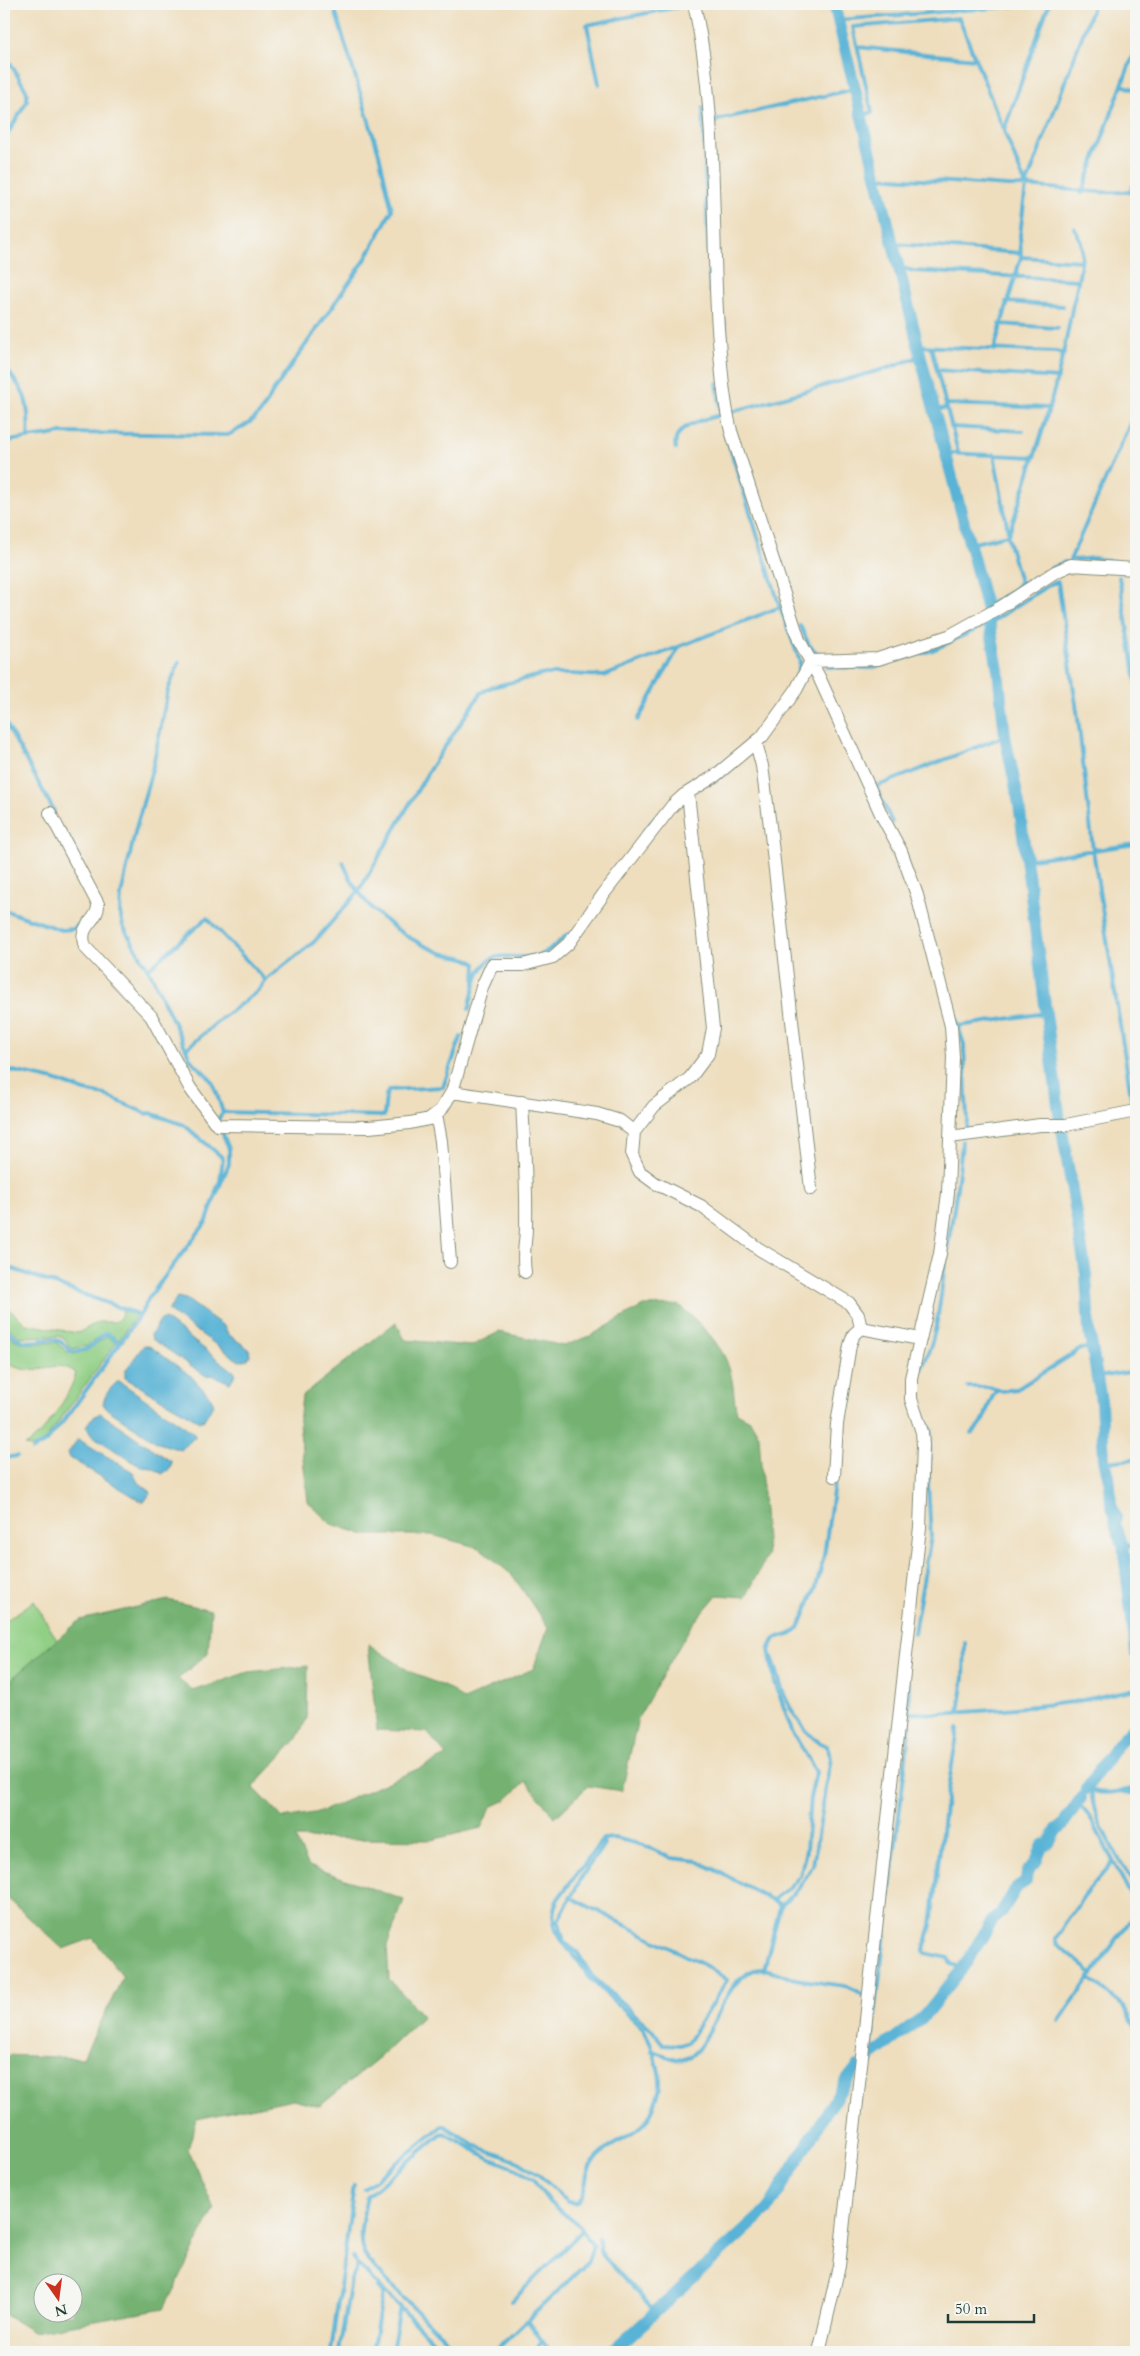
<svg xmlns="http://www.w3.org/2000/svg" width="1140" height="2356" font-family="Cardo,serif">
<style>
.green{fill:#91cf85;stroke:#58865c}
.forest{fill:#74b272;stroke:#4a7853;fill-rule:evenodd}
.water{fill:#58b3d6;stroke:#3c7885}
.lines{fill:none;stroke-linecap:round;stroke-linejoin:round}
.stream{stroke:#58b3d6;stroke-width:4}
.canal{stroke:#58b3d6;stroke-width:12}
.minor-casing{stroke:#868e79;stroke-width:14}
.minor{stroke:#fff;stroke-width:12}
</style>
<rect width="100%" height="100%" fill="#f6f6f2"/>
<filter id="ink" filterUnits="userSpaceOnUse"><feTurbulence type="fractalNoise" baseFrequency=".02" numOctaves="2"/><feDisplacementMap in="SourceGraphic" scale="10" xChannelSelector="R" yChannelSelector="G"/><feConvolveMatrix kernelMatrix="1 2 1 2 8 2 1 2 1" color-interpolation-filters="sRGB"/></filter>
<filter id="wash" filterUnits="userSpaceOnUse"><feTurbulence type="fractalNoise" baseFrequency=".0096" numOctaves="4" result="noise"/><feDisplacementMap in="SourceGraphic" scale="20" xChannelSelector="R" yChannelSelector="G"/><feGaussianBlur stdDeviation="1.12" result="paint"/><feColorMatrix in="noise" values="0 0 0 0 0 0 0 0 0 0 0 0 0 0 0 0 0 1.4 0 .05"/><feComposite in="paint" operator="in"/></filter>
<g filter="url(#wash)">
<rect width="100%" height="100%" fill="#eedebe"/>
<path class="green" d="M 4,1305 L 26,1324 L 78,1333 L 98,1322 L 115,1322 L 120,1318 L 123,1310 L 136,1315 L 119,1340 L 106,1332 L 87,1346 L 72,1349 L 63,1338 L 58,1336 L 19,1337 L 4,1323 Z
M 4,1331 C 20,1348 34,1343 56,1342 L 67,1352 L 74,1354 L 88,1350 L 107,1336 L 116,1343 L 46,1439 C 39,1446 34,1449 25,1446 C 44,1436 71,1393 76,1373 C 60,1360 46,1370 28,1370 C 19,1369 13,1366 5,1363 Z
M 34,1601 L 57,1640 L 15,1676 L 4,1691 L 4,1622 Z"/>
<path class="forest" d="M 679,1305 C 698,1322 721,1342 729,1368 C 734,1382 733,1398 737,1413 L 750,1420 L 759,1435 L 767,1556 L 746,1597 L 717,1595 L 691,1626 L 638,1718 L 622,1791 L 588,1786 L 555,1818 L 526,1781 L 506,1800 L 491,1807 L 481,1828 L 431,1840 L 295,1838 L 309,1866 L 404,1900 L 387,1946 L 389,1979 L 423,2016 L 382,2055 L 320,2106 L 293,2099 L 197,2119 L 188,2149 L 214,2209 L 164,2309 L 33,2332 L 4,2314 L 4,2055 L 83,2058 L 123,1977 L 93,1938 L 63,1949 L 4,1895 L 4,1691 L 15,1676 L 80,1620 L 168,1600 L 211,1610 L 208,1653 L 178,1679 L 193,1691 L 248,1672 L 308,1666 L 307,1718 L 296,1740 L 253,1787 L 283,1818 L 320,1812 L 447,1756 L 427,1732 L 377,1730 L 368,1644 L 409,1671 L 452,1690 L 463,1700 L 533,1669 L 548,1628 L 513,1576 L 480,1548 L 432,1535 L 365,1535 L 331,1524 L 308,1502 L 299,1423 L 302,1396 L 396,1322 L 405,1340 L 471,1346 L 499,1332 L 564,1346 L 590,1336 L 643,1306 ZM 42,2284 L 72,2284 L 72,2314 L 42,2314 Z"/>
<path class="water" d="M 177,1297 L 186,1299 L 225,1327 L 228,1334 L 249,1349 L 250,1355 L 248,1359 L 239,1361 L 171,1313 L 168,1311 Z
M 165,1319 L 236,1373 L 230,1383 L 212,1375 L 206,1376 L 152,1339 L 151,1335 L 160,1320 Z
M 144,1345 L 151,1347 L 191,1376 L 211,1398 L 214,1404 L 203,1421 L 199,1421 L 125,1378 L 125,1371 Z
M 119,1381 L 194,1433 L 195,1437 L 181,1450 L 158,1443 L 107,1409 L 103,1404 C 104,1396 111,1386 119,1381 Z
M 100,1413 L 172,1462 L 170,1469 L 162,1474 L 153,1468 L 141,1467 L 91,1435 L 86,1426 L 91,1419 Z
M 78,1439 L 133,1472 L 137,1481 L 151,1492 L 145,1501 L 141,1501 L 70,1458 L 68,1453 Z"/>
<g class="lines">
<path class="stream" d="M 838,20 L 1040,4
M 858,47 L 975,59
M 4,52 L 27,92 L 27,101 L 4,140
M 599,84 L 587,25 L 688,5
M 1122,85 L 1136,90
M 703,108 L 710,291
M 862,114 L 872,113 L 853,27 L 959,18 L 1026,186
M 714,125 L 717,120 L 855,89
M 1004,130 L 1049,4
M 877,177 L 1008,186 C 1051,185 1092,196 1136,191
M 1131,191 L 1136,179
M 1082,193 L 1136,47
M 894,244 L 1021,253
M 1021,257 L 1080,261
M 900,267 L 913,271 L 1078,280
M 1006,302 L 1063,306
M 724,319 L 726,347
M 1000,324 L 1058,328
M 919,346 L 1056,352 L 1064,354
M 931,347 L 958,452
M 994,350 L 1021,257 L 1020,235 L 1026,186 L 1094,4
M 4,364 C 8,374 17,381 22,391 C 29,404 29,423 28,438
M 937,370 L 1058,378
M 717,383 L 723,426 L 780,607 L 800,661 L 797,678
M 946,404 L 1049,408
M 935,410 L 947,408
M 731,412 L 888,368 L 921,356
M 951,427 L 1023,431
M 4,443 C 22,436 42,438 61,433 L 228,435 C 250,424 262,416 272,393 L 365,260 L 392,210 L 379,154 L 333,4
M 676,449 C 670,426 705,419 721,415
M 946,453 L 1035,457
M 994,454 L 1008,531
M 970,544 L 1007,535 L 1009,533 C 1034,459 1059,386 1072,309 C 1076,290 1082,269 1082,249 C 1082,241 1078,234 1074,228
M 1070,560 L 1136,410
M 1074,560 L 1094,558 L 1116,562
M 1128,563 L 1136,559
M 1051,568 L 1065,562
M 1119,577 L 1136,680
M 1020,582 L 1027,583 L 1036,577
M 986,607 L 1016,588 L 1020,582 L 1007,535
M 800,625 L 809,645 L 817,653 L 826,656
M 179,662 L 168,690 L 153,766 L 136,828 L 121,895 L 120,913 L 123,926 L 152,976 L 186,1049
M 827,667 L 870,668 L 933,650 L 990,623 L 1050,584 L 1058,582 L 1078,718 L 1093,850 L 1132,1103 L 1136,1109
M 4,720 L 54,811
M 638,720 L 679,647
M 875,787 L 1005,736
M 877,790 L 892,822
M 645,830 L 658,814
M 1025,860 L 1136,844
M 343,862 C 359,905 396,935 439,952 C 451,957 466,955 476,964 L 475,984
M 4,910 L 61,930 L 73,929 L 83,922
M 148,969 L 207,918 L 266,981
M 947,988 L 964,1045 L 967,1121 L 965,1132
M 469,1009 C 473,994 476,969 490,960 C 500,953 520,959 532,957 C 546,955 558,943 568,934
M 959,1026 L 1046,1013
M 4,1069 L 54,1080 L 85,1091 L 105,1095 L 147,1114 L 150,1113 L 184,1125 L 223,1158 L 220,1181 L 215,1193
M 223,1112 L 384,1116 L 386,1095 L 389,1090 L 443,1087 L 461,1037
M 218,1120 L 223,1112 C 219,1102 217,1091 212,1082 C 203,1067 192,1068 186,1049 L 222,1018 L 258,991 L 267,979 L 314,942 L 359,891 L 431,767 L 481,693 L 492,687 L 545,674 L 572,674 L 604,676 L 780,607
M 213,1202 L 229,1164 L 229,1149 L 220,1127
M 4,1269 L 13,1269 L 140,1315
M 4,1326 C 9,1332 15,1339 23,1341 C 45,1345 53,1329 70,1351 C 89,1354 94,1342 106,1333 L 120,1343
M 1098,1377 L 1136,1371
M 916,1378 C 939,1343 940,1296 946,1255 C 953,1217 959,1180 962,1141
M 968,1387 L 988,1387 L 1001,1391 L 1017,1389 L 1081,1349 L 1094,1347
M 971,1433 C 989,1423 985,1402 998,1389
M 32,1450 L 47,1441 L 69,1414 L 140,1315 L 150,1296 L 207,1221 L 214,1200
M 4,1458 L 17,1456
M 1104,1462 L 1136,1459
M 1123,1545 L 1136,1545
M 914,1633 L 931,1536 L 928,1485 L 931,1430 L 921,1413
M 772,1657 C 777,1669 779,1681 783,1692 C 790,1710 808,1740 827,1746 L 831,1758 L 813,1865 L 801,1885 L 780,1907
M 909,1683 L 909,1714
M 959,1712 L 964,1677 L 965,1643
M 910,1713 L 940,1714 L 1005,1709 L 1073,1702 L 1136,1689
M 958,1729 L 945,1807 L 931,1925 L 924,1950 L 925,1953 L 948,1958 L 951,1964 L 963,1968
M 1087,1788 C 1101,1797 1121,1791 1136,1788
M 1091,1791 C 1094,1825 1120,1858 1136,1888
M 1124,1792 L 1136,1794
M 1077,1802 L 1090,1817 L 1136,1905
M 773,1900 L 791,1886 L 800,1876 L 806,1850 L 810,1798 L 816,1772 L 792,1731 L 775,1682 L 769,1650 L 775,1638 L 795,1632 L 799,1628 L 816,1587 L 824,1556 L 834,1484
M 557,1922 L 587,1868 L 604,1845 L 603,1839
M 559,1922 L 564,1942 L 577,1952 L 592,1976 L 651,2029 L 663,2044 L 681,2045 L 688,2042 L 727,1980 L 708,1967 L 570,1897
M 1093,1974 L 1057,1944 L 1055,1939 L 1086,1893 L 1113,1862
M 1089,1978 L 1123,2006 L 1136,2028
M 1059,2021 L 1136,1912
M 652,2051 C 661,2052 675,2062 684,2059 C 714,2051 721,1971 761,1969 C 771,1969 782,1975 791,1978 C 799,1980 808,1981 817,1982 C 833,1986 852,1983 863,1996
M 870,2057 L 910,1724
M 364,2189 L 442,2126 L 445,2126 L 476,2146 L 519,2162 L 539,2175 L 568,2202 L 575,2203 C 590,2193 582,2176 592,2163 C 607,2143 630,2139 644,2124 C 650,2118 660,2092 660,2085 C 661,2071 650,2038 642,2027 C 625,2011 607,1996 591,1979 C 585,1972 581,1964 575,1957 C 561,1941 545,1922 558,1899 L 603,1839 L 615,1838 L 643,1845 L 672,1858 L 698,1861 L 778,1903 L 780,1907 L 764,1970
M 598,2238 L 600,2251 L 605,2258 L 656,2312
M 353,2257 L 357,2264 L 444,2352
M 512,2301 L 583,2230
M 528,2321 L 550,2352
M 331,2352 L 354,2185
M 339,2352 L 351,2280 L 357,2264
M 372,2352 L 383,2294 L 377,2287
M 392,2352 L 400,2306
M 435,2352 L 438,2345
M 459,2352 C 442,2335 366,2265 362,2249 C 358,2233 364,2211 367,2196 L 441,2134 L 445,2133 L 487,2157 L 517,2169 L 533,2180 L 550,2203 L 580,2226 L 593,2246 L 588,2262 L 494,2352
M 533,2352 L 543,2341"/>
<path class="canal" d="M 834,4 L 929,390 L 987,610
M 989,620 L 998,670 L 1005,736 L 1019,804 L 1060,1121
M 1062,1130 L 1086,1274 L 1089,1330 L 1101,1401 L 1104,1460 L 1110,1484 L 1111,1504 L 1116,1517 L 1115,1524 L 1123,1545 L 1136,1654
M 1086,1789 L 1115,1748 L 1136,1723
M 870,2057 L 924,2016 L 963,1968 L 992,1921 L 1001,1913 L 1017,1887 L 1026,1881 L 1027,1872 L 1036,1862 L 1042,1847 L 1049,1843 L 1057,1829 L 1062,1826 L 1081,1798
M 612,2352 L 768,2209 L 844,2084 L 858,2066"/>
</g>
</g>
<g filter="url(#ink)">
<g class="lines">
<g class="minor-casing">
<path id="minor" d="M 694,4 C 718,109 711,222 718,329 C 721,364 723,398 731,431 L 799,640 L 819,677 L 882,816 L 901,851 L 917,895 L 951,1026 L 953,1057 L 948,1193 L 940,1254 L 911,1378 L 911,1399 L 922,1432 L 923,1445 L 920,1527 L 839,2266 L 819,2352
M 756,743 L 762,766 L 770,826 L 811,1189
M 688,793 L 713,1028 L 708,1054 L 690,1078 L 654,1106 L 634,1132 L 632,1155 L 640,1172 L 655,1183 L 701,1206 L 759,1249 L 849,1303 L 858,1315 L 861,1328
M 50,813 L 98,904 C 99,922 77,924 85,947 L 151,1016 L 190,1088 L 217,1125 L 369,1127 L 410,1123 L 429,1119 L 441,1110 L 452,1092 L 482,987 L 492,965 L 523,965 L 553,957 L 569,943 L 605,892 L 672,806 L 684,795 L 715,776 L 762,737 L 796,690 L 811,661 L 878,659 L 949,636 L 1001,607 L 1055,572 L 1071,565 L 1136,569
M 452,1092 L 597,1114 L 620,1121 L 634,1132
M 522,1102 C 524,1143 527,1185 526,1226 C 526,1243 522,1253 525,1272
M 436,1114 L 441,1141 L 450,1262
M 950,1137 L 1040,1125 L 1066,1125 L 1136,1111
M 834,1476 L 837,1424 L 850,1345 L 854,1334 L 861,1328 L 920,1339"/>
</g>
<use href="#minor" class="minor"/>
</g>
</g>
<rect width="1140" height="2356" fill="none" stroke="#f6f6f2" stroke-width="20"/>
<g transform="translate(58 2298) rotate(166)"><circle r="24" fill="#f6f6f2" stroke="#a0aca6"/>
<path d="M0-4L9 19L0 12L-9 19Z" fill="#c8321e"/>
<text y="-8" font-size="14" font-weight="bold" text-anchor="middle" fill="#1f3d34">N</text>
</g>
<path d="M948 2314v8h86v-8" fill="none" stroke="#1f3d34" stroke-width="2.5"/>
<text x="955" y="2314" font-size="15" fill="#1f3d34" stroke="#f6f6f2" stroke-width="4" paint-order="stroke">50 m</text>
</svg>
